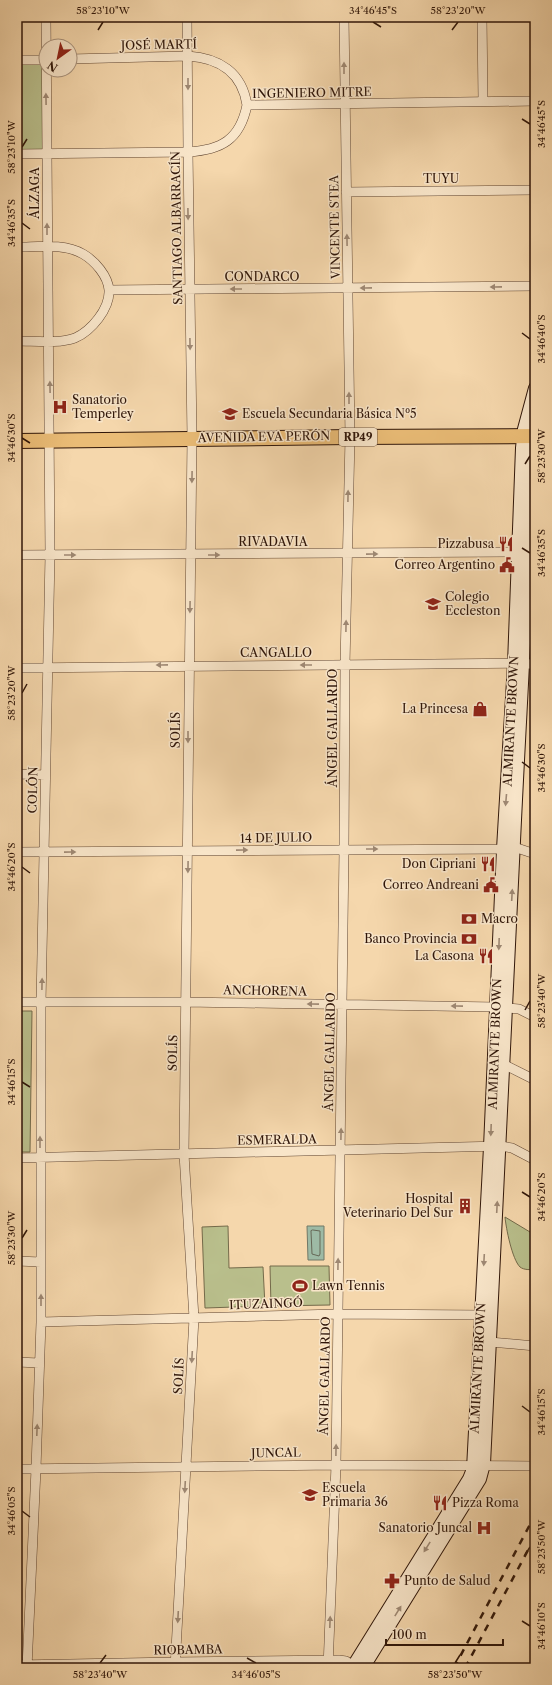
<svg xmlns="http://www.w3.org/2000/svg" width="552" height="1685" font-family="'Libre Caslon Text',serif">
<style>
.green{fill:#b9bf8c;stroke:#746a4a}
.water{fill:#9dbaa5;stroke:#717867}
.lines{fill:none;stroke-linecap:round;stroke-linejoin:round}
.shore{stroke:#666857;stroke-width:1}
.minor-casing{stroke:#614632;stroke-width:10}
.secondary-casing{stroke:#301609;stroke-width:14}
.primary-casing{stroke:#301609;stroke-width:16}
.minor{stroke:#f8e5c9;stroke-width:9}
.secondary{stroke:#f8e5c9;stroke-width:12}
.primary{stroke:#eabc76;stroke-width:14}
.rail{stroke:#301609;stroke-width:2.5;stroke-dasharray:7 7;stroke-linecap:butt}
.oneway{fill:#9e8873}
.ticks{fill:none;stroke:#301609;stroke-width:1.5}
.labels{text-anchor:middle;stroke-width:3;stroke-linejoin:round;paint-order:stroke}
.shield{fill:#f8e5c9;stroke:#6c5443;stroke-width:1}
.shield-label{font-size:11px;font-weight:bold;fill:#301609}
.street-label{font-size:12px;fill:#301609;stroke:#f8e5c9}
.poi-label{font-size:12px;fill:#301609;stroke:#f8e5c9;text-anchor:end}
.neatline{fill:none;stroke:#301609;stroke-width:1.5}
.ticks-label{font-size:10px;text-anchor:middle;fill:#301609}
</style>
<rect width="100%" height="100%" fill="#f5d7ac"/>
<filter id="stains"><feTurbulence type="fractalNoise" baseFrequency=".005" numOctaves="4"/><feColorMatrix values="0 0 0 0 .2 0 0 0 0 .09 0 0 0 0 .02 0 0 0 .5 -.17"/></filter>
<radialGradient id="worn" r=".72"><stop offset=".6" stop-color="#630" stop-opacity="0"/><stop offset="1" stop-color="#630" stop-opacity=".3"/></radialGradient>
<path class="green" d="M 17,60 L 46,60 L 47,153 L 17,154 Z
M 17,1011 L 32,1011 L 30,1152 L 17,1152 Z
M 505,1217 L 535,1235 L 535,1269 C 530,1270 524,1270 520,1267 C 512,1259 506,1228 505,1217 Z
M 228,1226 L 229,1268 L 263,1267 L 265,1306 L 205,1308 L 202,1227 Z
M 270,1266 L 329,1266 L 330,1305 L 271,1306 Z"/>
<path class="water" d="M 307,1226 L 324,1226 L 324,1260 L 308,1260 Z"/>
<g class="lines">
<path class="shore" d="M 313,1230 L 320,1231 L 320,1254 L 319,1256 L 312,1254 L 311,1231 Z"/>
<g class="minor-casing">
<path id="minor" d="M 482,17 L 483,101
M 70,59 L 188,56 C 219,58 242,72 247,105
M 17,60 L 46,60
M 17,154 L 188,152 C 221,150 240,140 247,105 L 535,101
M 346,192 L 535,190
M 17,247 C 38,247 64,243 83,254 C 95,261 108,276 109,290 C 110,309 91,331 75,338 C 58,344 35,341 17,341
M 109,290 L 535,286
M 17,555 L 524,552
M 17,668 L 524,663 L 535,665
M 17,774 L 45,775
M 17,852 L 503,849 L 514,847 L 535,854
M 17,1002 L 186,1002 L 496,1007 L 519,1009 L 535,1017
M 503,1064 L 535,1080
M 17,1158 L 501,1146 L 512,1148 L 535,1160
M 17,1261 L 41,1262
M 41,1322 L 337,1314 L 486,1315
M 490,1342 L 535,1346
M 17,1362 L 39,1363
M 17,1469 L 336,1465 L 535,1466
M 17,1665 L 175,1662 L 339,1660 L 346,1661 L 357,1668
M 27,1668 L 36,1469 L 41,1322 L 41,1003 L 50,555 L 46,17
M 175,1668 L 194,1318 L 184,1154 L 192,438 L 188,152 L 187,17
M 328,1668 L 336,1465 L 344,849 L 345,665 L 350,437 L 344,17"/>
</g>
<g class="secondary-casing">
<path id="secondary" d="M 352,1668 L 469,1479 L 473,1469 L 490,1147 L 503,849 L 514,664 L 522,448 L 524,429 L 535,388
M 363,1668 L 480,1479 L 484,1464 C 496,1250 505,1035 515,820 C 521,695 529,571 532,446 L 535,423"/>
</g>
<g class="primary-casing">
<path id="primary" d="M 17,441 L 350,437 L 535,436"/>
</g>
<use href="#minor" class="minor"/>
<use href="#secondary" class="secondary"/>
<use href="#primary" class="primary"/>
<path class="rail" d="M 454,1668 L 535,1515
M 465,1668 L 535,1537"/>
</g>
<defs><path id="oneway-solid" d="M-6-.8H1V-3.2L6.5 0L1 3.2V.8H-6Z"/></defs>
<g class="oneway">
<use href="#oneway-solid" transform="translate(344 68) rotate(-90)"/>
<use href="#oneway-solid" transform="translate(188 84) rotate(90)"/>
<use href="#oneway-solid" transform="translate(46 99) rotate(-91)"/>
<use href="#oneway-solid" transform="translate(188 214) rotate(89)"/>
<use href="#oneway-solid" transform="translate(47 229) rotate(-90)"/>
<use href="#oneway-solid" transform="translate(347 240) rotate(-91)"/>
<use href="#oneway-solid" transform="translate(496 287) rotate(179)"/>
<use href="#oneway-solid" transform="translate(366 288) rotate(179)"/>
<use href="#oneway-solid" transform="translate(236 289) rotate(180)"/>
<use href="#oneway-solid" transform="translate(190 344) rotate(89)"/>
<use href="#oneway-solid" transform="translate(50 387) rotate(-91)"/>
<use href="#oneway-solid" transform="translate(349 398) rotate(-90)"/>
<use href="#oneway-solid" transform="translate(192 477) rotate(91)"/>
<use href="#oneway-solid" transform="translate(348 496) rotate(-89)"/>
<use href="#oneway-solid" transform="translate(372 554) rotate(-1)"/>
<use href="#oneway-solid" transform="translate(70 555)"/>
<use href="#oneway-solid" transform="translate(214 555)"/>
<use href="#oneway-solid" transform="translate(190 607) rotate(91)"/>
<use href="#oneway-solid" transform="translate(346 626) rotate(-89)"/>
<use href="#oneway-solid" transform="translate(162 665) rotate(179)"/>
<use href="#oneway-solid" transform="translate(306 665) rotate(180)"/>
<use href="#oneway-solid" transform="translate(188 737) rotate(90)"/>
<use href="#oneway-solid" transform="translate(506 800) rotate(95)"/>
<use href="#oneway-solid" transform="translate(372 849)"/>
<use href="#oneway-solid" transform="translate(242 850) rotate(-1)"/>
<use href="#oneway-solid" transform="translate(70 852) rotate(-1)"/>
<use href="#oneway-solid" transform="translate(188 867) rotate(91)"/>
<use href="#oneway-solid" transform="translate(512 895) rotate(-87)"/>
<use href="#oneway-solid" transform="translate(499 944) rotate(92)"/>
<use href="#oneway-solid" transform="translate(42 984) rotate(-89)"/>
<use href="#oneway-solid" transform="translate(313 1004) rotate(-179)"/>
<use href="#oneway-solid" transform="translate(457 1006) rotate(-179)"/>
<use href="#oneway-solid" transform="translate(491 1130) rotate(92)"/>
<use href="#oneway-solid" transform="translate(341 1134) rotate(-89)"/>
<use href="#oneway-solid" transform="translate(40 1142) rotate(-90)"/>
<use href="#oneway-solid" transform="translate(497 1207) rotate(-87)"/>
<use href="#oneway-solid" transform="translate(484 1260) rotate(93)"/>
<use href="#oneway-solid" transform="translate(338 1264) rotate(-89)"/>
<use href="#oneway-solid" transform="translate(41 1300) rotate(-90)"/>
<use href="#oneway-solid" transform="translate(192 1357) rotate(93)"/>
<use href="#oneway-solid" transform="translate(37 1430) rotate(-88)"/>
<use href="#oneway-solid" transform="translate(336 1450) rotate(-89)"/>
<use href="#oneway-solid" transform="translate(185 1487) rotate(93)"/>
<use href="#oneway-solid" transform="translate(427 1547) rotate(122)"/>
<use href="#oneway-solid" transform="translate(398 1611) rotate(-58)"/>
<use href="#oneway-solid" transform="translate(178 1617) rotate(93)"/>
<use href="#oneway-solid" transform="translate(330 1622) rotate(-88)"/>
</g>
<path class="ticks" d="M 373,22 L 381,27M 98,30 L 103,22M 452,30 L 458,22M 522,119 L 530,124M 22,147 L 27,139M 22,223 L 30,229M 522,333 L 530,339M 22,438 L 30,443M 525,464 L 530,456M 522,548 L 530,553M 22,693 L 27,684M 522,762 L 530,768M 22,867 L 30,873M 525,1010 L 530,1001M 22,1082 L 30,1087M 522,1192 L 530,1197M 22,1238 L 27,1230M 522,1406 L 530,1412M 22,1511 L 30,1517M 525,1555 L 530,1547M 522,1621 L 530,1626M 247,1658 L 256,1663M 100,1663 L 106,1655M 455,1663 L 460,1655"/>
<defs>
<g id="hospital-bare" transform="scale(1.2)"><path d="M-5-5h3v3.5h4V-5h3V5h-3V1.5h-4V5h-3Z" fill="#8f2418" stroke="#f8e5c9" stroke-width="2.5" paint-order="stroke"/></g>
<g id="school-bare" transform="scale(1.2)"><path d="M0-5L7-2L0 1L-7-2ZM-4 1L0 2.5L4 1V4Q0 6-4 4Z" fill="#8f2418" stroke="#f8e5c9" stroke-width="2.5" paint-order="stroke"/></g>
<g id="restaurant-bare" transform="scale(1.2)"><path d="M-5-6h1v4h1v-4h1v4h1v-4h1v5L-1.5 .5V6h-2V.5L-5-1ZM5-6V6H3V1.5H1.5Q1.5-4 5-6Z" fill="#8f2418" stroke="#f8e5c9" stroke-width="2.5" paint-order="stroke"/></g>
<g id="civic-bare" transform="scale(1.2)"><path d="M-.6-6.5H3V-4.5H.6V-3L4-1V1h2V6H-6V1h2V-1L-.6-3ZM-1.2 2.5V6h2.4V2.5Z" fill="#8f2418" stroke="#f8e5c9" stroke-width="2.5" paint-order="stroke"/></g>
<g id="shop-bare" transform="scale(1.2)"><path d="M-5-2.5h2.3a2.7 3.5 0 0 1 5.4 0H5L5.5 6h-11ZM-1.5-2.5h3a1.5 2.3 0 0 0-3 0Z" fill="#8f2418" stroke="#f8e5c9" stroke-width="2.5" paint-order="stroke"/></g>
<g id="bank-bare" transform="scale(1.2)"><path d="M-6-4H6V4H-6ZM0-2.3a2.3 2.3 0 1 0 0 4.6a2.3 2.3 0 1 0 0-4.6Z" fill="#8f2418" stroke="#f8e5c9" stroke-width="2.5" paint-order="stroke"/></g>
<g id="building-bare" transform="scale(1.2)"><path d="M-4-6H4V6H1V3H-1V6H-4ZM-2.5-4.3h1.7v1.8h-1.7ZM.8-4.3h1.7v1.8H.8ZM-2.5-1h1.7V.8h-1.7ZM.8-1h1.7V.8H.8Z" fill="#8f2418" stroke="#f8e5c9" stroke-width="2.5" paint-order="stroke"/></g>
<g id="stadium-bare" transform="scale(1.2)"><path d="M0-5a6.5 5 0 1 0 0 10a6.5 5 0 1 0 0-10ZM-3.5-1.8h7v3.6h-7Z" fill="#8f2418" stroke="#f8e5c9" stroke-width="2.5" paint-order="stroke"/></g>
<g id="pharmacy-bare" transform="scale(1.2)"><path d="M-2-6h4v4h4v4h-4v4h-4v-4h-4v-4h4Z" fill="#8f2418" stroke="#f8e5c9" stroke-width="2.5" paint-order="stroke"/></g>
</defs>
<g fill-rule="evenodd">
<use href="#hospital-bare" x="60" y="407"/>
<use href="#school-bare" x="230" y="414"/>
<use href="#restaurant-bare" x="506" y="544"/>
<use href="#civic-bare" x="507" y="565"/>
<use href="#school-bare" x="433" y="604"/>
<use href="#shop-bare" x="480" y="709"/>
<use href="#restaurant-bare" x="488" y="864"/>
<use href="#civic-bare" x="491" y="885"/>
<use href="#bank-bare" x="469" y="919"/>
<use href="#bank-bare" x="469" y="939"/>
<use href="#restaurant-bare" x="486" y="956"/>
<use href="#building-bare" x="465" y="1206"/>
<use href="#stadium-bare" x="300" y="1286"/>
<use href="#school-bare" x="310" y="1495"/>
<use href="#restaurant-bare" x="440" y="1503"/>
<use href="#hospital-bare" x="484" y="1528"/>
<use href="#pharmacy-bare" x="392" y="1581"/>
</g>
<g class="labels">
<rect class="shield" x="339" y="428" width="38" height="18" rx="3"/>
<g class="shield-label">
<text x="358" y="441">RP49</text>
</g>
<g class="street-label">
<text transform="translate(159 45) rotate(-1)" y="4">JOSÉ MARTÍ</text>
<text transform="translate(312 93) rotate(-1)" y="4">INGENIERO MITRE</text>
<text x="441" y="183">TUYU</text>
<text transform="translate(35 193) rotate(-90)" y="4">ÁLZAGA</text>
<text transform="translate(335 227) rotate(-91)" y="4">VINCENTE STEA</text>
<text transform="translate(177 228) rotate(-91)" y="4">SANTIAGO ALBARRACÍN</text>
<text x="262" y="281">CONDARCO</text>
<text transform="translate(264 437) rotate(-1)" y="4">AVENIDA EVA PERÓN</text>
<text x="273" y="546">RIVADAVIA</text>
<text x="276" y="657">CANGALLO</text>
<text transform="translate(511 721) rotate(-87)" y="4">ALMIRANTE BROWN</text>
<text transform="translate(333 728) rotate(-90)" y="4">ÁNGEL GALLARDO</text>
<text transform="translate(176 730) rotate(-90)" y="4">SOLÍS</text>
<text transform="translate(33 790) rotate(-89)" y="4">COLÓN</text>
<text transform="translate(276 838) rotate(-1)" y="4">14 DE JULIO</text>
<text transform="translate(265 991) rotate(1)" y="4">ANCHORENA</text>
<text transform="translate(495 1044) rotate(-88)" y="4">ALMIRANTE BROWN</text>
<text transform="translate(330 1052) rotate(-89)" y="4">ÁNGEL GALLARDO</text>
<text transform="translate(173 1053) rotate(-89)" y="4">SOLÍS</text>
<text transform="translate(277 1140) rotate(-1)" y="4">ESMERALDA</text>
<text transform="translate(266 1304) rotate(-2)" y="4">ITUZAINGÓ</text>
<text transform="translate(478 1368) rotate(-87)" y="4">ALMIRANTE BROWN</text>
<text transform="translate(179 1376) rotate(-87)" y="4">SOLÍS</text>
<text transform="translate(325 1376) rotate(-89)" y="4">ÁNGEL GALLARDO</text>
<text transform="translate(276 1453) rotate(-1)" y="4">JUNCAL</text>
<text transform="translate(188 1650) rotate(-1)" y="4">RIOBAMBA</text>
</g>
<g class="poi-label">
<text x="72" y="404" text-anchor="start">Sanatorio<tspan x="72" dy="14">Temperley</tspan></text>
<text x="242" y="418" text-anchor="start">Escuela Secundaria Básica Nº5</text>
<text x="494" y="548">Pizzabusa</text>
<text x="495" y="569">Correo Argentino</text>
<text x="445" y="601" text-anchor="start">Colegio<tspan x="445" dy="14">Eccleston</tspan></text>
<text x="468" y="713">La Princesa</text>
<text x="476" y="868">Don Cipriani</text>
<text x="479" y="889">Correo Andreani</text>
<text x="481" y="923" text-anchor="start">Macro</text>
<text x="457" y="943">Banco Provincia</text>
<text x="474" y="960">La Casona</text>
<text x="453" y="1203">Hospital<tspan x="453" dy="14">Veterinario Del Sur</tspan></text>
<text x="312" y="1290" text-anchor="start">Lawn Tennis</text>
<text x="322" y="1492" text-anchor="start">Escuela<tspan x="322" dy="14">Primaria 36</tspan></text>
<text x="452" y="1507" text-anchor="start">Pizza Roma</text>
<text x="472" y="1532">Sanatorio Juncal</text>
<text x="404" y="1585" text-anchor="start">Punto de Salud</text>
</g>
</g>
<rect width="552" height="1685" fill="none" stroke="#f5d7ac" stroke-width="44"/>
<g transform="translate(58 58) rotate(213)"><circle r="19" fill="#f8e5c9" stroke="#a8927c"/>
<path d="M0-3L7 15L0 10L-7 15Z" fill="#8f2418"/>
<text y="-6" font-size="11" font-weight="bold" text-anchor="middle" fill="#301609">N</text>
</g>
<path d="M386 1639v6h117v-6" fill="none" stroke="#301609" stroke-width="2"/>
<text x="392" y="1639" font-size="12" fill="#301609" stroke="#f8e5c9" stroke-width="3" paint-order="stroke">100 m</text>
<rect x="22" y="22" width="508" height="1641" class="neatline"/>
<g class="ticks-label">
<text x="103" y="14">58°23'10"W</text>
<text x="373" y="14">34°46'45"S</text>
<text x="458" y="14">58°23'20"W</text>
<text transform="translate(541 124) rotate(-90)" y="4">34°46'45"S</text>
<text transform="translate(11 147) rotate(-90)" y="4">58°23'10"W</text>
<text transform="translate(11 223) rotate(-90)" y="4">34°46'35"S</text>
<text transform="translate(541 339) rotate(-90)" y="4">34°46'40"S</text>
<text transform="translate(11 438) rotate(-90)" y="4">34°46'30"S</text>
<text transform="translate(541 456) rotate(-90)" y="4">58°23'30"W</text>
<text transform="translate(541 553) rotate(-90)" y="4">34°46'35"S</text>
<text transform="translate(11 693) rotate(-90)" y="4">58°23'20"W</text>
<text transform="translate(541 768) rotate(-90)" y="4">34°46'30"S</text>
<text transform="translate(11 867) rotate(-90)" y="4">34°46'20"S</text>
<text transform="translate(541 1001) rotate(-90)" y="4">58°23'40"W</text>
<text transform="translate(11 1082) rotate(-90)" y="4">34°46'15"S</text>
<text transform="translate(541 1197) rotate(-90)" y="4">34°46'20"S</text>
<text transform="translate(11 1238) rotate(-90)" y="4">58°23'30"W</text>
<text transform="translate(541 1412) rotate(-90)" y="4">34°46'15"S</text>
<text transform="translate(11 1511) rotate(-90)" y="4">34°46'05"S</text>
<text transform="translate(541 1547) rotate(-90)" y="4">58°23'50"W</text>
<text transform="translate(541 1626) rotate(-90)" y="4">34°46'10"S</text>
<text x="100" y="1678">58°23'40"W</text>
<text x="256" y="1678">34°46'05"S</text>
<text x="455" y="1678">58°23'50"W</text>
</g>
<rect width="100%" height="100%" filter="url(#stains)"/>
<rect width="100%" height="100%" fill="url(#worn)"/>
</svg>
